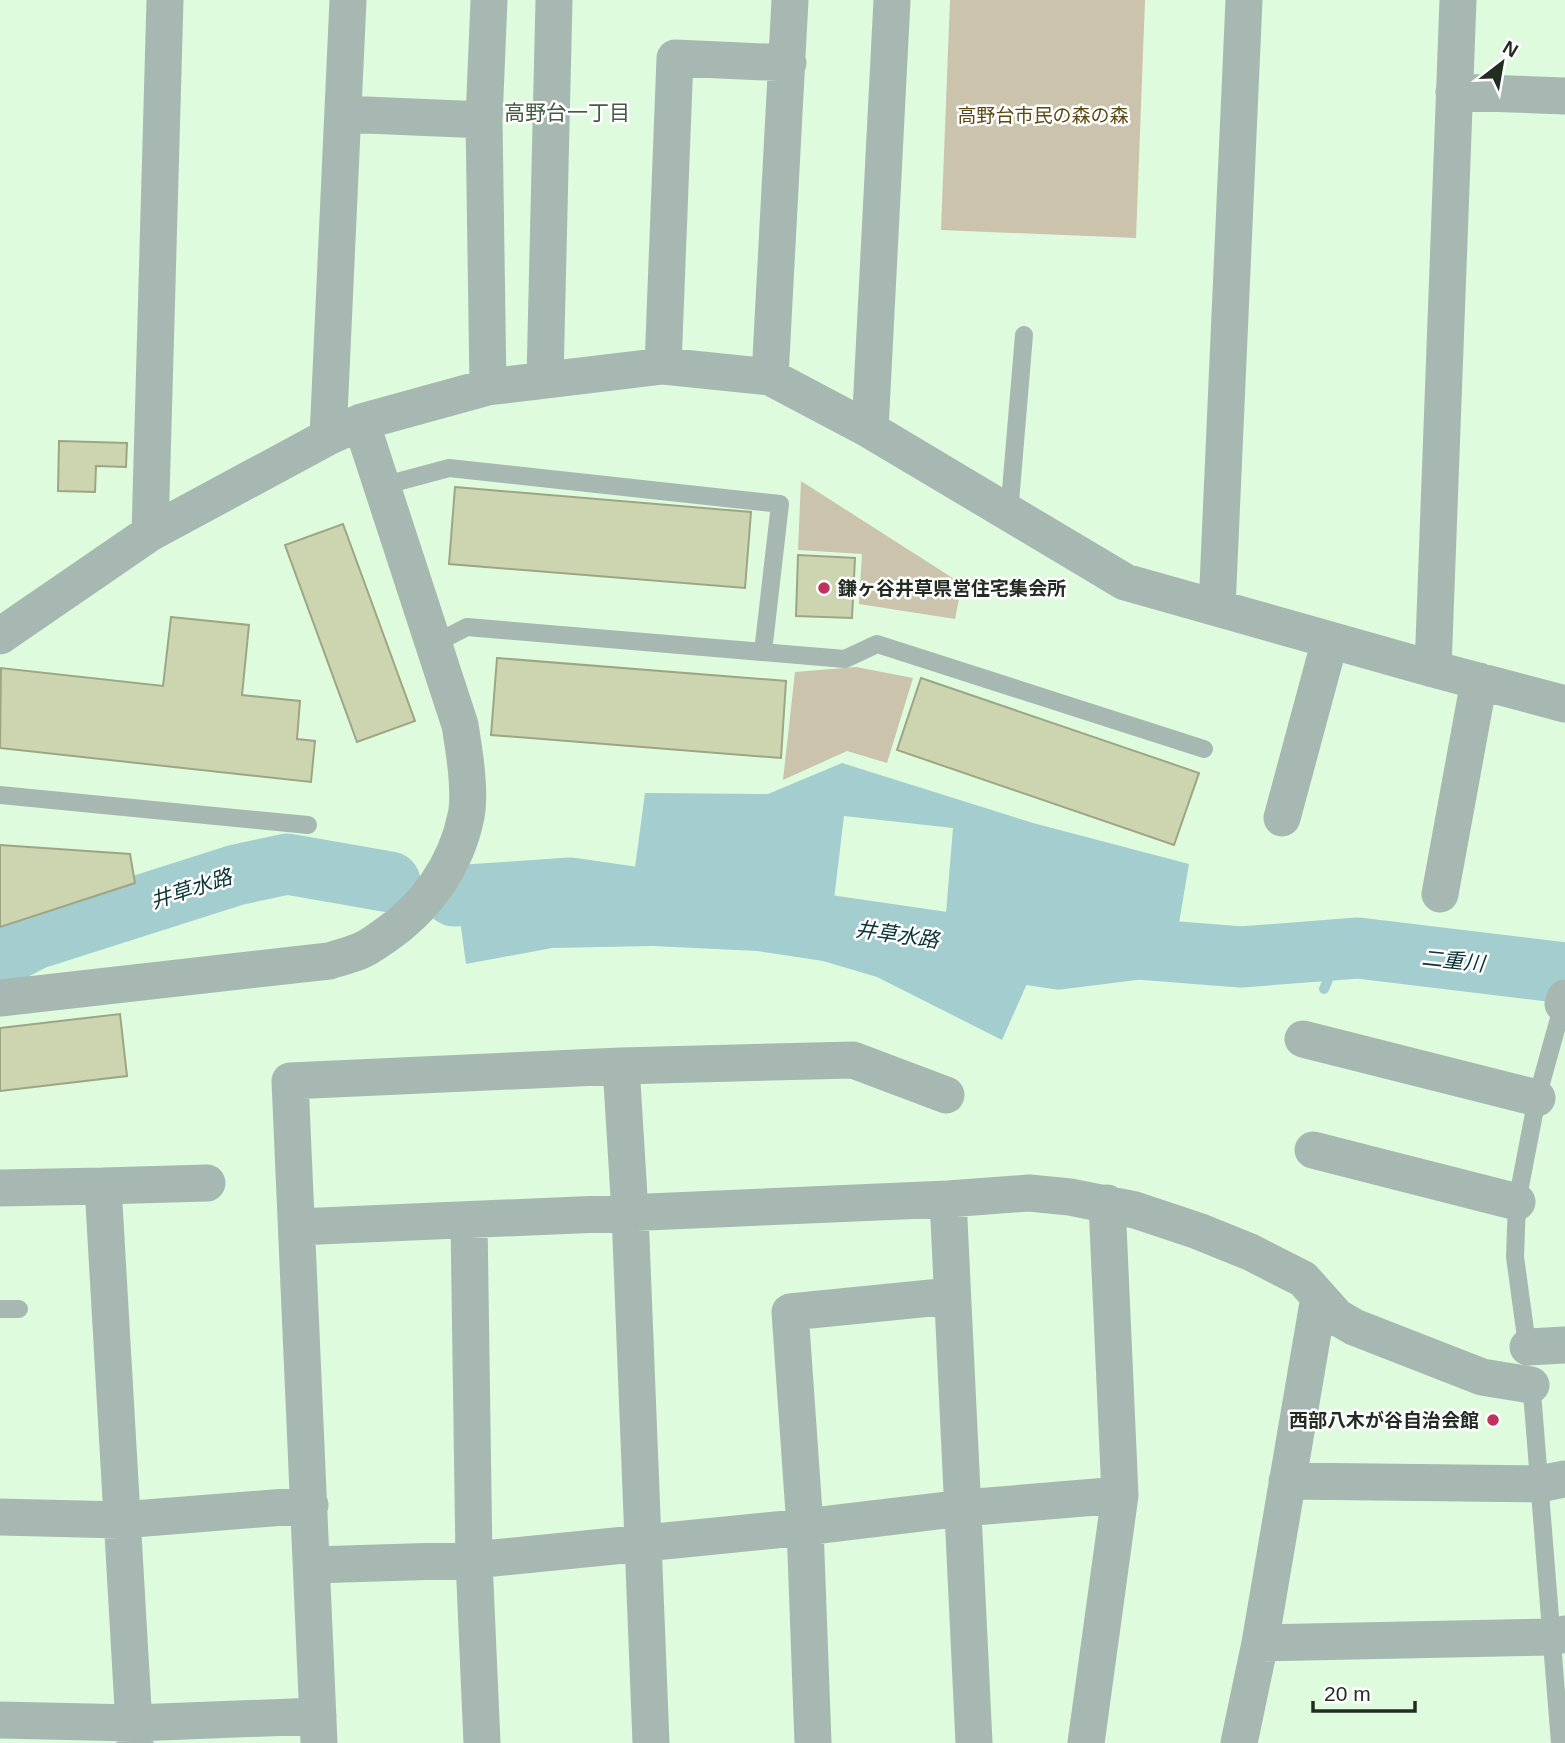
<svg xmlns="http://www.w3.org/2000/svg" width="1565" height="1743" font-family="Helvetica,'Noto Sans JP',sans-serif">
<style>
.green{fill:#cbc3ab}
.water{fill:#a3cdcf}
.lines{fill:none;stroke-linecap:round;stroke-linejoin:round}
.stream{stroke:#a3cdcf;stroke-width:10}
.river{stroke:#a3cdcf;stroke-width:61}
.building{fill:#ccd4b0;stroke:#9ea583;stroke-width:2}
.service{stroke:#a6b8b1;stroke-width:18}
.minor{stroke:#a6b8b1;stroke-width:37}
.poi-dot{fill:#c0315d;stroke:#fff;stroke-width:2.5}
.labels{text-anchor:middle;stroke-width:5;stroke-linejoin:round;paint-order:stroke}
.park-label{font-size:19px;fill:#5b4912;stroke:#fff}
.poi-label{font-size:19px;font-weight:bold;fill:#222c22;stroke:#fff;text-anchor:start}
.neighbourhood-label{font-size:21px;fill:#435b43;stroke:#fff}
.water-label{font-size:21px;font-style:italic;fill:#0a3436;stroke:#fff}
</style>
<rect width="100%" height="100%" fill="#defbde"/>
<path class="green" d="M 950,0 L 1145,0 L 1136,238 L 941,230 Z
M 801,481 L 962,584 L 955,619 L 859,604 L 862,554 L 798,550 Z
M 856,667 L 913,678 L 887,763 L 847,751 L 783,780 L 795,672 Z"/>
<path class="water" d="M 842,763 L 1033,823 L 1189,864 L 1178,929 L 1135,926 L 1065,935 L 945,925 L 953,828 L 844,816 L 833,908 L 634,875 L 645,793 L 768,794 Z
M 553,910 L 580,911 L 875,958 L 1030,977 L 1002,1040 L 877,977 L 823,961 L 757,951 L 653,946 L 552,948 L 466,964 L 460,920 Z"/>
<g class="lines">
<path class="stream" d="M 1324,989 L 1341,949"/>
<path class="river" d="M 454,896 L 570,888 L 1059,959 L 1139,949 L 1241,957 L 1358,948 L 1565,973
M 0,957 L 35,939 L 236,875 L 287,864 L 390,882"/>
</g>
<path class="building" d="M 59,441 L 127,443 L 126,467 L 96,466 L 95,492 L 58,491 Z
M 455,487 L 751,512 L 745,588 L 449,564 Z
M 343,524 L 415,721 L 357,742 L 285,545 Z
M 798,555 L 855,558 L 852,618 L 796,616 Z
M 171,617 L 249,625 L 242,695 L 300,701 L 297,739 L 315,741 L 311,782 L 0,748 L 1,668 L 163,686 Z
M 497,658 L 786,681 L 781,758 L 491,735 Z
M 921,678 L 1199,773 L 1174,845 L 897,750 Z
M 0,845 L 130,854 L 135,883 L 0,927 Z
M 120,1014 L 127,1076 L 0,1091 L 0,1028 Z"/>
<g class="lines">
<path class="service" d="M 382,486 L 449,468 L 780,504 L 763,652
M 1009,514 L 1024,335
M 434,644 L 467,627 L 845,659 L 877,644 L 1204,749
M 0,795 L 308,825
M 0,1309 L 19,1309
M 1528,1352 L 1515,1257 L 1517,1202 L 1537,1098 L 1563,1004
M 1531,1380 L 1560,1743"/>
<path class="minor" d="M 1454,92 L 1565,96
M 343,114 L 484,120
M 663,366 L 675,58 L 788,63
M 770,377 L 790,0
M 545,379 L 554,0
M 488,387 L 484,120 L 489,0
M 870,430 L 892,0
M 328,437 L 348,0
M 150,533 L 165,0
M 1217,608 L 1244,0
M 0,636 L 150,533 L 328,437 L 361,422 L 488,387 L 663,366 L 770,377 L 870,430 L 1125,582 L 1433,669 L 1565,704
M 1433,669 L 1458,0
M 1282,818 L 1330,640
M 1440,894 L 1479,681
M 0,998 L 329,961 C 339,958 350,955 360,951 C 368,948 376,942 383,937 C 425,909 456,866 466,816 C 471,791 464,750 460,725 L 361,422
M 1563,1004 L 1565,998
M 1303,1039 L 1537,1098
M 621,1066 L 853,1060 L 946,1095
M 1313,1150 L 1517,1202
M 103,1186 L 207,1183
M 0,1188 L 103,1186 L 135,1743
M 948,1199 L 974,1743
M 469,1221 L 474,1560 L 482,1743
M 297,1227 L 948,1199 L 1029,1193 L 1070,1197 L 1135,1210 L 1198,1231 L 1250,1252 L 1303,1279 L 1337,1317 L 1354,1327 L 1482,1377 L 1531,1385
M 1528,1347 L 1565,1345
M 1287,1481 L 1539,1484 L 1565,1479
M 0,1517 L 121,1520 L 310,1505
M 312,1565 L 474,1560 L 805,1527 L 963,1508 L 1120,1495
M 1260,1643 L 1552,1637 L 1565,1634
M 0,1720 L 134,1723 L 318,1716
M 319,1743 L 290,1081 L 621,1066 L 630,1213 L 651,1743
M 813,1743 L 805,1527 L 790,1312 L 951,1296
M 1086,1743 L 1120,1495 L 1107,1203
M 1239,1743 L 1260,1643 L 1319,1297"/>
</g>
<g class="poi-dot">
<circle cx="824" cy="588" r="7"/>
<circle cx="1493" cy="1420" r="7"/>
</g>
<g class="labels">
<g class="park-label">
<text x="1043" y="122">高野台市民の森の森</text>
</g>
<g class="poi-label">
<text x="838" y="595">鎌ヶ谷井草県営住宅集会所</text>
<text x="1479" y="1427" text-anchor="end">西部八木が谷自治会館</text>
</g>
<g class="neighbourhood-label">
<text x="567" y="120">高野台一丁目</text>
</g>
<g class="water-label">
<text transform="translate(191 889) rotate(-18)" y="7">井草水路</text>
<text transform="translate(897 935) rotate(8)" y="7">井草水路</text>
<text transform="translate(1453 961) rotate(6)" y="7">二重川</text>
</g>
</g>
<g transform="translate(1502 63) rotate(31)" stroke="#ffffff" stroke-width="5" paint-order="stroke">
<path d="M0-5L12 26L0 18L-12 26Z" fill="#222c22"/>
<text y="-10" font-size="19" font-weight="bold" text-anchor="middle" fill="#222c22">N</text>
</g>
<path d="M1313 1701v10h102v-10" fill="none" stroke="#222c22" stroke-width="3.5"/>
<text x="1324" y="1701" font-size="21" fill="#222c22" stroke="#ffffff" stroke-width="5" paint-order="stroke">20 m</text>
</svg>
